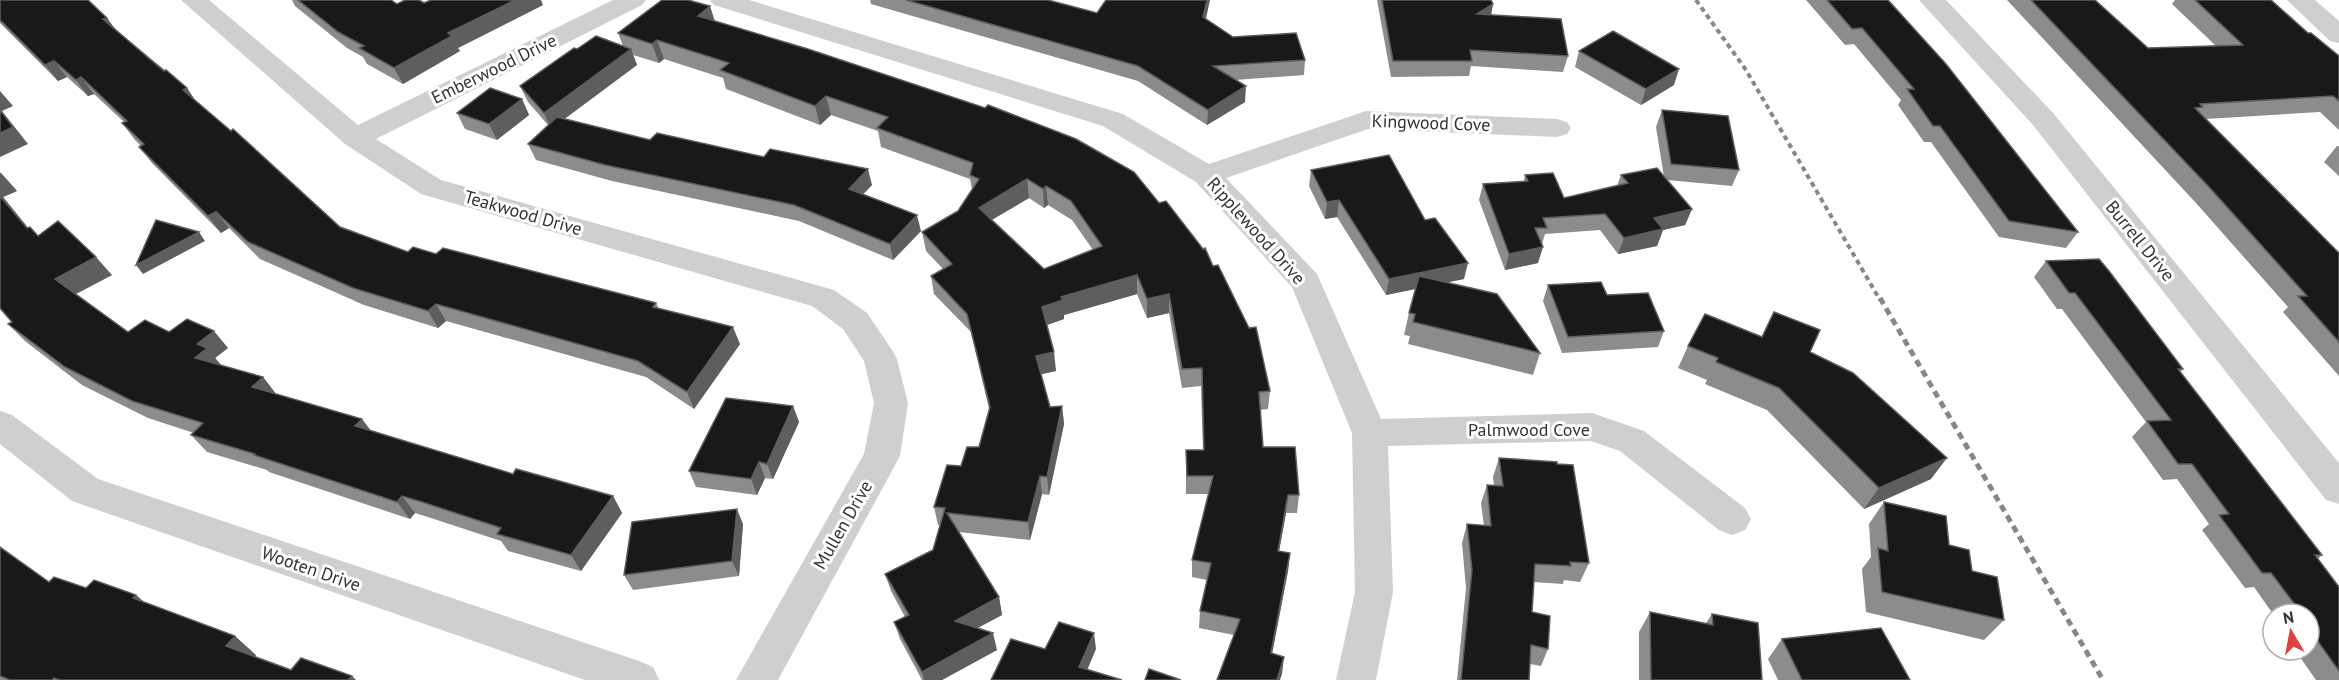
<svg xmlns="http://www.w3.org/2000/svg" width="2339" height="680" font-family="'PT Sans',sans-serif">
<style>
.lines{fill:none;stroke-linecap:round;stroke-linejoin:round}
.minor{fill:#cfcfcf;fill-rule:evenodd}
.rail-far1{stroke:#878787;stroke-width:4;stroke-dasharray:5 4;stroke-linecap:butt}
.rail{stroke:#878787;stroke-width:5;stroke-dasharray:7 5;stroke-linecap:butt}
.wall{fill:#8c8c8c;fill-rule:evenodd}
.shaded-wall{fill:#5e5e5e}
.building{fill:#191919;stroke:#5e5e5e;stroke-width:1.5;fill-rule:evenodd}
.labels{text-anchor:middle;stroke-width:6;stroke-linejoin:round;paint-order:stroke}
.street-label{font-size:18px;fill:#323232;stroke:#fff}
</style>
<rect width="100%" height="100%" fill="#fff"/>
<g class="lines">
<path class="minor" d="M 181,0 L 209,0 L 358,125 L 613,0 L 646,0 L 642,5 L 376,139 L 441,180 L 834,290 L 867,313 L 892,350 L 897,359 L 908,403 L 900,456 L 778,680 L 736,680 L 864,454 L 874,403 L 864,361 L 843,329 L 812,306 L 421,194 L 345,144 Z
M 710,0 L 749,0 L 1123,114 L 1209,164 L 1366,111 L 1557,119 L 1567,122 L 1571,128 L 1567,134 L 1557,137 L 1368,129 L 1226,178 L 1317,274 L 1381,419 L 1592,413 L 1644,431 L 1745,508 L 1751,519 L 1745,530 L 1732,535 L 1719,530 L 1620,451 L 1591,441 L 1388,446 L 1393,592 L 1376,680 L 1336,680 L 1355,592 L 1352,433 L 1292,287 L 1196,182 L 1103,126 L 714,5 Z
M 1919,0 L 1946,0 L 2053,113 L 2339,463 L 2339,504 L 2326,500 L 2033,125 Z
M 2287,0 L 2315,0 L 2339,21 L 2339,43 L 2330,41 Z
M 0,411 L 12,415 L 98,479 L 639,661 L 653,667 L 659,680 L 585,680 L 72,501 L 0,444 Z"/>
<path class="rail-far1" d="M 1696,0 L 1746,70 L 1880,300"/>
<path class="rail" d="M 1880,298 L 2103,680"/>
</g>
<path class="wall" d="M 0,0 L 117,31 L 187,88 L 195,100 L 340,227 L 408,252 L 436,254 L 656,303 L 659,309 L 740,344 L 694,409 L 646,377 L 446,321 L 438,328 L 364,305 L 260,259 L 229,228 L 221,233 L 152,163 L 139,147 L 141,146 L 135,140 L 122,123 L 124,122 L 94,94 L 88,96 L 67,77 L 58,81 L 0,23 Z
M 292,0 L 391,0 L 397,4 L 543,5 L 458,48 L 460,51 L 403,84 L 367,64 L 363,57 L 347,48 L 295,6 Z
M 870,0 L 1048,0 L 1097,13 L 1206,19 L 1233,37 L 1305,60 L 1304,75 L 1235,80 L 1245,102 L 1207,125 L 1138,81 L 871,4 Z
M 1377,0 L 1491,0 L 1493,4 L 1491,15 L 1568,56 L 1563,72 L 1471,66 L 1469,76 L 1391,77 Z
M 1806,0 L 1888,0 L 2078,232 L 2066,248 L 1999,237 L 1931,142 L 1924,142 L 1898,105 L 1901,100 L 1854,44 L 1845,45 Z
M 2007,0 L 2095,0 L 2148,48 L 2216,46 L 2172,4 L 2175,0 L 2271,0 L 2308,33 L 2339,56 L 2339,130 L 2320,112 L 2206,119 L 2339,253 L 2339,376 L 2283,312 L 2288,307 L 2196,203 Z
M 710,6 L 714,21 L 985,108 L 1270,391 L 1268,409 L 1260,410 L 1263,447 L 1299,495 L 1297,513 L 1286,513 L 1279,551 L 1290,553 L 1288,571 L 1272,653 L 1282,674 L 1234,635 L 1199,628 L 1200,611 L 1207,580 L 1192,577 L 1192,560 L 1208,494 L 1186,494 L 1186,450 L 1203,450 L 1201,386 L 1182,388 L 1169,313 L 1147,318 L 1137,294 L 1064,315 L 1064,319 L 1047,325 L 1056,371 L 1041,374 L 1050,407 L 1062,406 L 1064,424 L 1049,495 L 1042,494 L 1030,540 L 959,532 L 999,597 L 1002,615 L 977,628 L 997,650 L 942,680 L 922,680 L 900,639 L 894,622 L 905,617 L 891,591 L 885,574 L 933,550 L 940,525 L 938,525 L 934,507 L 961,466 L 979,447 L 989,409 L 971,332 L 934,294 L 931,276 L 943,269 L 926,251 L 922,232 L 958,211 L 972,189 L 970,179 L 881,147 L 878,131 L 831,115 L 820,125 L 726,89 L 723,78 L 664,59 L 659,63 L 633,55 L 637,65 L 564,119 L 650,140 L 872,185 L 863,194 L 921,231 L 893,260 L 799,221 L 612,181 L 536,160 L 528,144 L 548,125 L 528,102 L 520,86 L 577,49 L 623,46 L 618,33 ZM 1029,198 L 1044,208 L 1048,205 L 1072,220 L 1093,250 L 1044,269 L 992,220 Z
M 1579,51 L 1674,85 L 1641,105 L 1575,67 Z
M 522,99 L 529,115 L 497,140 L 465,129 L 457,113 Z
M 1662,110 L 1739,170 L 1732,186 L 1667,180 L 1692,209 L 1685,225 L 1663,230 L 1657,246 L 1618,254 L 1600,230 L 1545,234 L 1542,244 L 1541,244 L 1538,263 L 1505,270 L 1479,200 L 1483,184 L 1524,181 L 1525,175 L 1564,198 L 1617,186 L 1621,175 L 1664,177 L 1656,127 Z
M 2337,146 L 2339,146 L 2339,176 L 2324,162 Z
M 1311,170 L 1425,220 L 1464,279 L 1447,282 L 1540,353 L 1533,375 L 1408,344 L 1410,336 L 1404,335 L 1409,313 L 1415,289 L 1386,295 L 1337,217 L 1325,219 L 1309,186 Z
M 0,172 L 17,191 L 3,197 L 28,228 L 38,236 L 112,275 L 76,294 L 128,332 L 169,332 L 228,348 L 215,358 L 221,365 L 263,377 L 276,394 L 371,430 L 513,474 L 613,496 L 622,513 L 581,571 L 508,551 L 501,541 L 434,519 L 415,513 L 410,519 L 269,472 L 267,470 L 207,452 L 191,435 L 194,433 L 148,418 L 82,385 L 25,341 L 8,324 L 12,322 Z
M 2046,261 L 2183,369 L 2180,372 L 2322,555 L 2318,559 L 2339,587 L 2339,680 L 2316,680 L 2295,650 L 2309,650 L 2309,614 L 2273,614 L 2254,587 L 2245,588 L 2202,530 L 2209,524 L 2177,479 L 2163,480 L 2132,437 L 2146,422 L 2062,309 L 2057,309 L 2034,277 Z
M 1548,285 L 1607,295 L 1664,331 L 1658,347 L 1562,353 L 1543,301 Z
M 1774,312 L 1810,352 L 1931,479 L 1864,509 L 1767,410 L 1705,384 L 1707,380 L 1678,368 L 1688,346 L 1762,337 Z
M 793,406 L 799,422 L 773,479 L 765,478 L 757,495 L 696,487 L 689,471 Z
M 1499,458 L 1589,563 L 1580,582 L 1564,580 L 1563,584 L 1534,582 L 1532,612 L 1548,649 L 1541,666 L 1530,664 L 1529,680 L 1457,680 L 1466,588 L 1462,543 L 1467,524 L 1484,526 L 1481,503 L 1487,485 L 1494,485 L 1493,477 Z
M 1884,502 L 1949,545 L 1972,571 L 2004,620 L 1984,640 L 1866,612 L 1862,569 L 1871,557 L 1869,524 Z
M 743,524 L 739,576 L 633,590 L 624,575 Z
M 0,547 L 49,582 L 136,595 L 145,603 L 256,655 L 255,657 L 291,670 L 356,680 L 0,680 Z
M 1650,612 L 1706,623 L 1712,614 L 1762,680 L 1639,680 L 1639,632 Z
M 1782,639 L 1910,680 L 1778,680 L 1768,659 Z"/>
<path class="shaded-wall" d="M 515,0 L 541,0 L 543,5 L 458,48 L 460,51 L 403,84 L 394,68 L 448,33 Z
M 1207,0 L 1210,0 L 1203,32 L 1203,17 Z
M 1493,4 L 1490,20 L 1477,14 Z
M 710,6 L 716,25 L 698,16 Z
M 107,18 L 119,34 L 103,19 Z
M 657,40 L 664,59 L 659,63 L 652,44 Z
M 631,49 L 637,65 L 551,129 L 544,113 Z
M 54,61 L 67,77 L 58,81 L 45,65 Z
M 1679,69 L 1674,85 L 1641,105 L 1646,89 Z
M 81,77 L 94,94 L 88,96 L 76,80 Z
M 1246,86 L 1245,102 L 1207,125 L 1208,110 Z
M 187,88 L 198,105 L 183,90 Z
M 0,91 L 13,106 L 2,111 L 28,144 L 0,157 Z
M 826,96 L 831,115 L 820,125 L 815,106 Z
M 522,99 L 529,115 L 497,140 L 489,124 Z
M 868,169 L 872,185 L 853,205 L 849,189 Z
M 1,173 L 17,191 L 3,197 L 43,246 L 0,196 L 0,174 Z
M 1027,179 L 1029,198 L 981,226 L 979,208 Z
M 1046,186 L 1048,205 L 1044,208 L 1043,189 Z
M 1339,200 L 1337,217 L 1325,219 L 1327,202 Z
M 1692,209 L 1685,225 L 1663,230 L 1657,246 L 1618,254 L 1624,238 L 1654,218 Z
M 216,212 L 229,228 L 221,233 L 208,216 Z
M 917,215 L 921,231 L 893,260 L 890,244 Z
M 199,232 L 205,241 L 143,274 L 136,265 Z
M 1543,247 L 1538,263 L 1505,270 L 1509,254 Z
M 96,257 L 112,275 L 72,296 L 55,279 Z
M 1468,263 L 1464,279 L 1386,295 L 1389,279 Z
M 1137,275 L 1137,294 L 1064,315 L 1064,319 L 1044,326 L 1042,307 L 1061,297 Z
M 1169,294 L 1169,313 L 1147,318 L 1147,299 Z
M 436,304 L 446,321 L 438,328 L 428,311 Z
M 733,327 L 740,344 L 694,409 L 687,392 Z
M 214,331 L 228,348 L 215,358 L 222,366 L 195,358 L 197,344 Z
M 1054,352 L 1056,371 L 1038,375 L 1036,356 Z
M 263,377 L 276,394 L 252,387 Z
M 793,406 L 799,422 L 773,479 L 767,464 Z
M 1062,406 L 1064,424 L 1049,495 L 1047,477 Z
M 362,419 L 375,436 L 355,426 Z
M 1947,458 L 1931,479 L 1864,509 L 1879,488 Z
M 759,462 L 765,478 L 757,495 L 751,479 Z
M 1040,476 L 1042,494 L 1030,540 L 1028,522 Z
M 1288,495 L 1286,513 L 1276,568 L 1278,551 Z
M 402,496 L 415,513 L 410,519 L 397,502 Z
M 613,496 L 622,513 L 581,571 L 571,555 Z
M 737,509 L 743,524 L 739,576 L 732,561 Z
M 1290,553 L 1288,571 L 1269,670 L 1271,653 Z
M 136,595 L 159,615 L 133,598 Z
M 999,597 L 1002,615 L 959,638 L 955,621 Z
M 993,633 L 997,650 L 942,680 L 924,680 L 922,672 Z
M 1094,633 L 1096,649 L 1083,680 L 1079,667 Z
M 235,636 L 256,655 L 247,665 L 226,646 Z
M 1284,657 L 1282,674 L 1280,680 L 1277,680 Z
M 352,676 L 356,680 L 348,680 Z"/>
<path class="building" d="M 0,0 L 88,0 L 107,18 L 103,19 L 164,71 L 166,70 L 187,88 L 183,90 L 231,131 L 233,129 L 340,227 L 408,252 L 413,247 L 436,254 L 443,248 L 656,303 L 653,307 L 733,327 L 687,392 L 638,361 L 436,304 L 428,311 L 353,288 L 248,242 L 216,212 L 208,216 L 139,147 L 144,144 L 122,123 L 127,121 L 81,77 L 76,80 L 54,61 L 45,65 L 0,20 Z
M 298,0 L 391,0 L 397,4 L 405,0 L 419,0 L 424,3 L 431,0 L 515,0 L 448,33 L 452,36 L 394,68 L 359,48 L 364,46 L 338,32 Z
M 662,0 L 688,0 L 710,6 L 698,16 L 808,49 L 985,108 L 988,105 L 1076,139 L 1134,172 L 1159,203 L 1166,201 L 1203,249 L 1205,248 L 1213,266 L 1218,265 L 1249,328 L 1256,327 L 1270,391 L 1259,392 L 1263,447 L 1295,447 L 1299,495 L 1288,495 L 1278,551 L 1290,553 L 1271,653 L 1284,657 L 1277,680 L 1217,680 L 1240,619 L 1200,611 L 1211,563 L 1192,560 L 1213,476 L 1187,476 L 1186,450 L 1204,450 L 1202,368 L 1182,369 L 1169,294 L 1147,299 L 1137,275 L 1061,297 L 1063,300 L 1042,307 L 1054,352 L 1036,356 L 1050,407 L 1062,406 L 1047,477 L 1040,476 L 1028,522 L 947,513 L 999,597 L 955,621 L 993,633 L 922,672 L 894,622 L 909,615 L 885,574 L 933,550 L 945,508 L 934,507 L 947,465 L 961,466 L 967,447 L 979,447 L 990,407 L 967,314 L 931,276 L 952,264 L 922,232 L 958,211 L 979,179 L 970,175 L 973,163 L 877,128 L 888,117 L 826,96 L 815,106 L 720,70 L 729,63 L 657,40 L 652,44 L 618,33 ZM 1027,179 L 1043,189 L 1046,186 L 1071,201 L 1102,246 L 1044,269 L 979,208 Z
M 906,0 L 1048,0 L 1097,13 L 1106,0 L 1207,0 L 1203,17 L 1233,37 L 1296,33 L 1305,60 L 1213,66 L 1246,86 L 1208,110 L 1138,66 Z
M 1382,0 L 1491,0 L 1493,4 L 1477,14 L 1561,19 L 1568,56 L 1470,50 L 1472,61 L 1393,61 Z
M 1827,0 L 1888,0 L 1946,64 L 2078,232 L 2009,221 L 1940,126 L 1933,126 L 1907,89 L 1914,89 L 1862,28 L 1852,29 Z
M 2031,0 L 2095,0 L 2148,48 L 2243,45 L 2195,0 L 2271,0 L 2308,33 L 2311,33 L 2339,56 L 2339,101 L 2333,96 L 2200,104 L 2203,107 L 2195,108 L 2339,253 L 2339,342 L 2298,296 L 2307,296 L 2209,187 Z
M 1613,31 L 1679,69 L 1646,89 L 1579,51 Z
M 596,36 L 631,49 L 544,113 L 520,86 L 574,48 L 577,49 Z
M 490,88 L 522,99 L 489,124 L 457,113 Z
M 0,110 L 13,127 L 0,133 Z
M 1662,110 L 1728,116 L 1739,170 L 1671,164 Z
M 557,117 L 650,140 L 657,133 L 764,157 L 770,149 L 868,169 L 849,189 L 917,215 L 890,244 L 794,205 L 605,165 L 528,144 Z
M 1389,155 L 1425,220 L 1435,218 L 1468,263 L 1389,279 L 1339,200 L 1327,202 L 1311,170 Z
M 1657,168 L 1692,209 L 1654,218 L 1663,229 L 1624,238 L 1605,214 L 1543,218 L 1547,228 L 1535,228 L 1543,247 L 1509,254 L 1483,184 L 1528,181 L 1525,175 L 1553,173 L 1564,198 L 1628,183 L 1621,175 Z
M 0,196 L 27,228 L 30,227 L 38,236 L 58,221 L 96,257 L 55,279 L 128,332 L 145,320 L 169,332 L 187,319 L 214,331 L 197,344 L 207,348 L 195,358 L 263,377 L 252,387 L 362,419 L 355,426 L 513,474 L 516,469 L 613,496 L 571,555 L 497,534 L 501,528 L 422,502 L 402,496 L 397,502 L 254,455 L 255,454 L 191,435 L 203,423 L 132,401 L 65,367 L 8,324 L 12,322 L 0,308 Z
M 156,220 L 199,232 L 136,265 Z
M 2099,259 L 2109,271 L 2183,369 L 2178,369 L 2322,555 L 2315,555 L 2339,587 L 2339,671 L 2309,629 L 2309,614 L 2302,614 L 2271,573 L 2262,573 L 2219,515 L 2229,514 L 2192,464 L 2178,464 L 2147,421 L 2171,420 L 2075,293 L 2069,293 L 2046,261 Z
M 1419,276 L 1497,294 L 1540,353 L 1413,322 L 1415,314 L 1409,313 Z
M 1601,282 L 1607,295 L 1648,293 L 1664,331 L 1568,337 L 1548,285 Z
M 1774,312 L 1820,330 L 1810,352 L 1853,373 L 1947,458 L 1879,488 L 1779,388 L 1716,362 L 1718,358 L 1688,346 L 1705,314 L 1762,337 Z
M 726,398 L 793,406 L 767,464 L 759,462 L 751,479 L 689,471 Z
M 1499,458 L 1557,462 L 1557,464 L 1573,465 L 1589,563 L 1570,562 L 1571,566 L 1535,564 L 1532,612 L 1550,616 L 1548,649 L 1531,645 L 1529,680 L 1461,680 L 1472,570 L 1467,524 L 1491,526 L 1487,485 L 1503,486 Z
M 1884,502 L 1946,516 L 1949,545 L 1969,550 L 1972,571 L 1997,577 L 2004,620 L 1882,592 L 1878,548 L 1888,551 Z
M 737,509 L 732,561 L 624,575 L 632,522 Z
M 0,547 L 49,582 L 54,577 L 86,588 L 94,580 L 136,595 L 133,598 L 235,636 L 226,646 L 291,670 L 301,658 L 352,676 L 348,680 L 60,680 L 54,678 L 52,680 L 10,680 L 0,676 Z
M 1650,612 L 1713,625 L 1712,614 L 1758,623 L 1762,680 L 1651,680 Z
M 1059,622 L 1094,633 L 1079,667 L 1122,680 L 991,680 L 1011,639 L 1045,649 Z
M 1881,628 L 1910,680 L 1802,680 L 1782,639 Z
M 1149,669 L 1181,680 L 1145,680 Z"/>
<g class="labels">
<g class="street-label">
<text transform="translate(494 69) rotate(-26)" y="6">Emberwood Drive</text>
<text transform="translate(1431 123) rotate(2)" y="6">Kingwood Cove</text>
<text transform="translate(523 213) rotate(16)" y="6">Teakwood Drive</text>
<text transform="translate(1256 231) rotate(48)" y="6">Ripplewood Drive</text>
<text transform="translate(2140 241) rotate(51)" y="6">Burrell Drive</text>
<text x="1529" y="436">Palmwood Cove</text>
<text transform="translate(843 525) rotate(-60)" y="6">Mullen Drive</text>
<text transform="translate(311 569) rotate(19)" y="6">Wooten Drive</text>
</g>
</g>
<g transform="translate(2291 632) rotate(350)"><circle r="28" fill="#ffffff" stroke="#adadad" stroke-width="1.5"/>
<path d="M0-4.5L10 22L0 15L-10 22Z" fill="#dd4241"/>
<text y="-9" font-size="16" font-weight="bold" text-anchor="middle" fill="#323232">N</text>
</g>
</svg>
